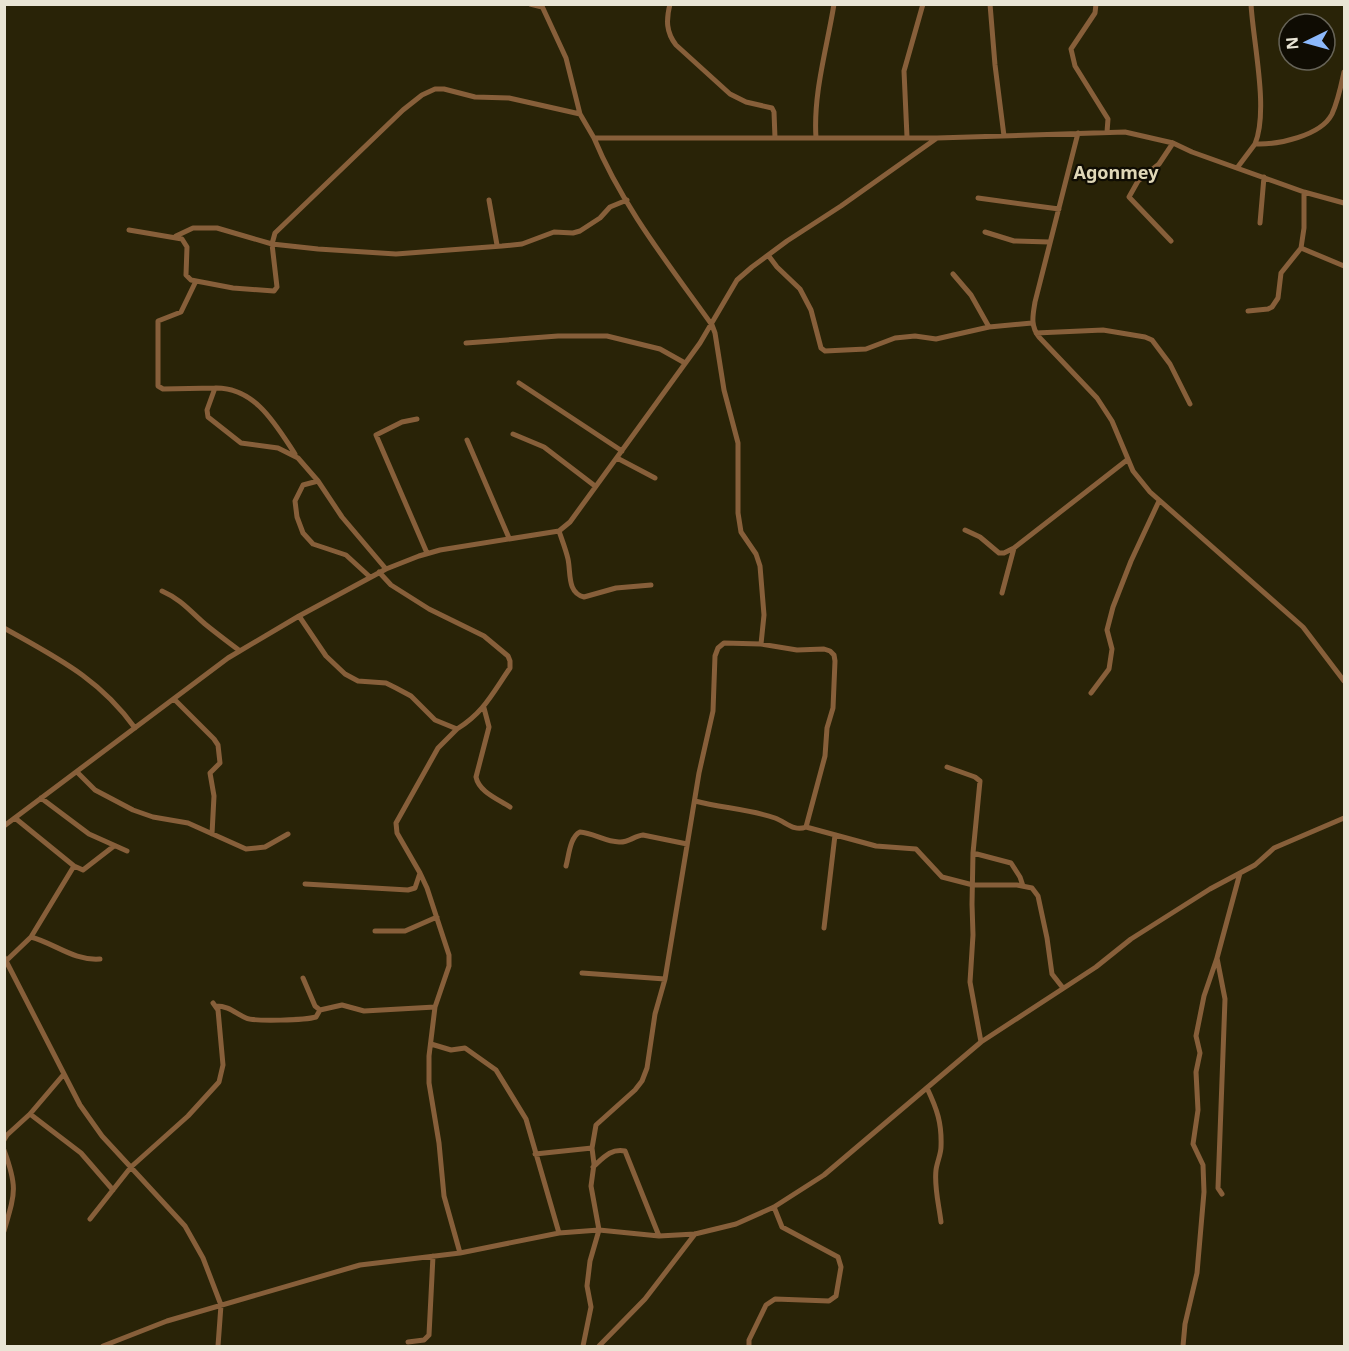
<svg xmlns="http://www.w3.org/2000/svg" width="1349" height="1351" font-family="'Noto Sans',sans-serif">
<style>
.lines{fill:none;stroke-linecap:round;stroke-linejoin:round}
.street{stroke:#875f3a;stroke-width:5}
.labels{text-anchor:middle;stroke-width:4.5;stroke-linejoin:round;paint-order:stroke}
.quarter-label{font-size:18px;font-weight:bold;fill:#dfd7b7;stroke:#0f0c03}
</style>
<rect width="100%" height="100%" fill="#292307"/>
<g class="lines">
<path class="street" d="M 530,4 L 542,7
M 541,4 L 566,58 L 580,114 L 594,138 L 936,138
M 670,4 C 666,20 666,32 676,45 L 730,94 L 746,102 L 772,108 L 774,112 L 775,138
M 990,4 L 995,65 L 1004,136
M 1096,4 L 1095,13 L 1071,49 L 1075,66 L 1108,119 L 1107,132
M 1251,4 C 1253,42 1269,110 1255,144
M 1078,133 L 1035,302 C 1033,315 1030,325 1039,337 L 1097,398 L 1112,421 L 1133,471 L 1150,492 L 1303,627 L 1344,681
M 907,137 L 904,71 L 923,4
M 594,138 C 622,206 670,266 712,325 L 715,333 L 724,390 L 738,443 L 738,513 L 741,532 L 756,554 L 760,566 L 764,615 L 761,644
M 816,138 C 813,93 827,48 834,4
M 1237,168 L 1255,144 C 1277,145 1321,136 1332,114 C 1338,101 1341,86 1344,72
M 978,198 L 1059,209
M 489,200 L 497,245
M 1260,223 L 1264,177
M 129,230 L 182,239 L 187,247 L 186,275 L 191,280 L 233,288 L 274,291 L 277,287 L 272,244 L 275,233 L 403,110 L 422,95 L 435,89 L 444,89 L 475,97 L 509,98 L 580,114
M 985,232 L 1014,241 L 1049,242
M 176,236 L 193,228 L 217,228 L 272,244 L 318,249 L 396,254 L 502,246 L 522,244 L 554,232 L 573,233 L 580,231 L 600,218 L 610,207 L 627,200
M 1171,241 L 1129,197 L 1138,181 L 1159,164 L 1173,143
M 1301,248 L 1344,266
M 768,255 L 777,267 L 800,289 L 811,310 L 821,348 L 825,351 L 866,349 L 895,338 L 915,336 L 936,339 L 989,327 L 1032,323
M 953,274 L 971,295 L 989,327
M 196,281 L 181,312 L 158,321 L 158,386 L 163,389 L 215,388 L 207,410 L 208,417 L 241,443 L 278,448 L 298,458 L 318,481 L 342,517 L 386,569
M 1248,311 L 1268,309 L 1272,307 L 1278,298 L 1281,273 L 1301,248 L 1304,228 L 1304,192
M 1036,333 L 1103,330 L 1145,337 L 1152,340 L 1170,364 L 1190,404
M 466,343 L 558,336 L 607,336 L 660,349 L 685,363
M 519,383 L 622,451
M 215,388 C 255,387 276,425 295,454
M 417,419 L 402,422 L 376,435 L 427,553
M 513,434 L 544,447 L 595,486
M 467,440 L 509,538
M 617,458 L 655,478
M 318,481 L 303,485 L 295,501 L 297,517 L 303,533 L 313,544 L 346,555 L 370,577
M 965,530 L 980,537 L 999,553 L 1004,553 L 1014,548 L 1127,460
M 559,531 C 562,540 566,550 568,559 C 571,573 567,593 584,597 L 616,588 L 651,585
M 162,591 C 182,600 189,610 205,624 C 216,633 228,642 240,651
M 1002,593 L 1014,548
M 299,616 L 326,656 L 345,674 L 358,681 L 386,683 L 396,688 L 411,696 L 435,720 L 457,729 C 484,712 492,694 510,668 L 510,661 L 508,656 L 484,636 L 429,609 L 391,585 L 379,572
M 4,628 C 57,658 99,678 135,728
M 1091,693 L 1109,669 L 1112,649 L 1107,630 L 1113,607 L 1131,561 L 1159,501
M 174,699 L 214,739 L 218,745 L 220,763 L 210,773 L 214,796 L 212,834
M 484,708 L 489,727 L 476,777 C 479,792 498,799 510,807
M 947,767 L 975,777 L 980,781 L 973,853 L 972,904 L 973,935 L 970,982 L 981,1042
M 77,772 L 95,790 L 133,810 L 153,817 L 188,823 L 246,849 L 265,847 L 288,834
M 41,798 L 89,834 L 127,851
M 695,801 C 721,808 749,809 775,818 C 786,822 794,832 806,827 L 876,846 L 916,849 L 942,877 L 973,885 L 1017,885 L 1032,888 L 1038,896 L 1047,938 L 1052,974 L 1063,988
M 4,826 L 228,658 L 299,616 L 386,569 L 419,556 L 440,550 L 559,531 L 570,522 L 700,343 L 737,280 L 752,267 L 787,241 L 841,206 L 937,138 L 1125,132 L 1173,143 L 1192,152 L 1304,192 L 1344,203
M 973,853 L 1011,863 L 1020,877 L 1023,886
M 74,866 L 83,870 L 114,846
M 566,866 C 569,855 570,837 580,832 C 593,833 606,842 619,842 C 628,843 634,836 643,835 L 687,844
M 420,873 L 427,888 L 449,955 L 449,966 L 435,1007 L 429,1056 L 429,1083 L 439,1143 L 444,1196 L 460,1253
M 305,884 L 408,890 L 415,888 L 420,873 L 397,833 L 396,823 L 438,748 L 457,729
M 824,928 L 835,835
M 375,931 L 405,931 L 437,917
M 31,937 C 56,944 74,961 100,959
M 4,957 L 80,1105 L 102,1136 L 185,1226 L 203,1258 L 221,1305 L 218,1346
M 7,960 L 31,937 L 74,866 L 15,818
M 582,973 L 665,979
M 303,978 L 315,1006 L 320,1010 L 342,1005 L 364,1011 L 435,1007
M 216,1006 C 229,1006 235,1013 246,1018 C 255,1022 306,1020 316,1017 L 320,1010
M 431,1044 L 451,1050 L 465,1048 L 496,1070 L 526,1119 L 559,1233
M 927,1088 C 937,1109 942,1123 941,1147 C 941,1154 937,1162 936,1170 C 934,1187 939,1205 941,1222
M 30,1114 L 81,1153 L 113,1190
M 4,1140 L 7,1135 L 30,1114 L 64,1074
M 4,1150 C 18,1188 15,1193 4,1231
M 535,1154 L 592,1148
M 593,1167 C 603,1158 611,1148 625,1151 L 659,1236
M 1222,1194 L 1218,1188 L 1225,999 L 1217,958 L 1240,873
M 90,1219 L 131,1167 L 188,1116 L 219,1082 L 223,1065 L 218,1010 L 213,1003
M 408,1342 L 424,1340 L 429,1335 L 433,1256
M 103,1346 L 167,1321 L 360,1265 L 460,1253 L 559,1233 L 599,1230 L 659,1236 L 695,1234 L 736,1224 L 774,1207 L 824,1175 L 981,1042 L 1096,967 L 1131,939 L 1210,889 L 1255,865 L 1274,848 L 1344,818
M 583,1346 L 591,1307 L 587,1286 L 590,1261 L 599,1230 L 591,1186 L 594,1164 L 592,1148 L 596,1125 L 635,1090 L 642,1081 L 647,1068 L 655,1014 L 665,979 L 699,773 L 713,711 L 715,656 L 718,648 L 724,643 L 761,644 L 797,650 L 824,649 L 830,651 L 834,655 L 835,661 L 833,708 L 827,728 L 825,756 L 806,827
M 599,1346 L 645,1299 L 695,1234
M 749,1346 L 749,1340 L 766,1305 L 775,1299 L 829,1301 L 836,1296 L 841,1267 L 838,1257 L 782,1227 L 774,1207
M 1183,1346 L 1185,1324 L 1197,1273 L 1204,1192 L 1203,1165 L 1193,1144 L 1198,1110 L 1196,1072 L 1200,1053 L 1196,1036 L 1204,996 L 1217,958"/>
</g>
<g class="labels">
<g class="quarter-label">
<text x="1116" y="179">Agonmey</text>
</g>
</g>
<rect width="1349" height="1351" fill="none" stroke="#e9e5d5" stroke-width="12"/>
<g transform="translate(1307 42) rotate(265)"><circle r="28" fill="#0f0c03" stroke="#666357" stroke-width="1.5"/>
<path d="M0-4.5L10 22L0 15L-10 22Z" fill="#8cb9fc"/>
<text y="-9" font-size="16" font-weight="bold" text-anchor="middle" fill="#e9e5d5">N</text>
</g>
</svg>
